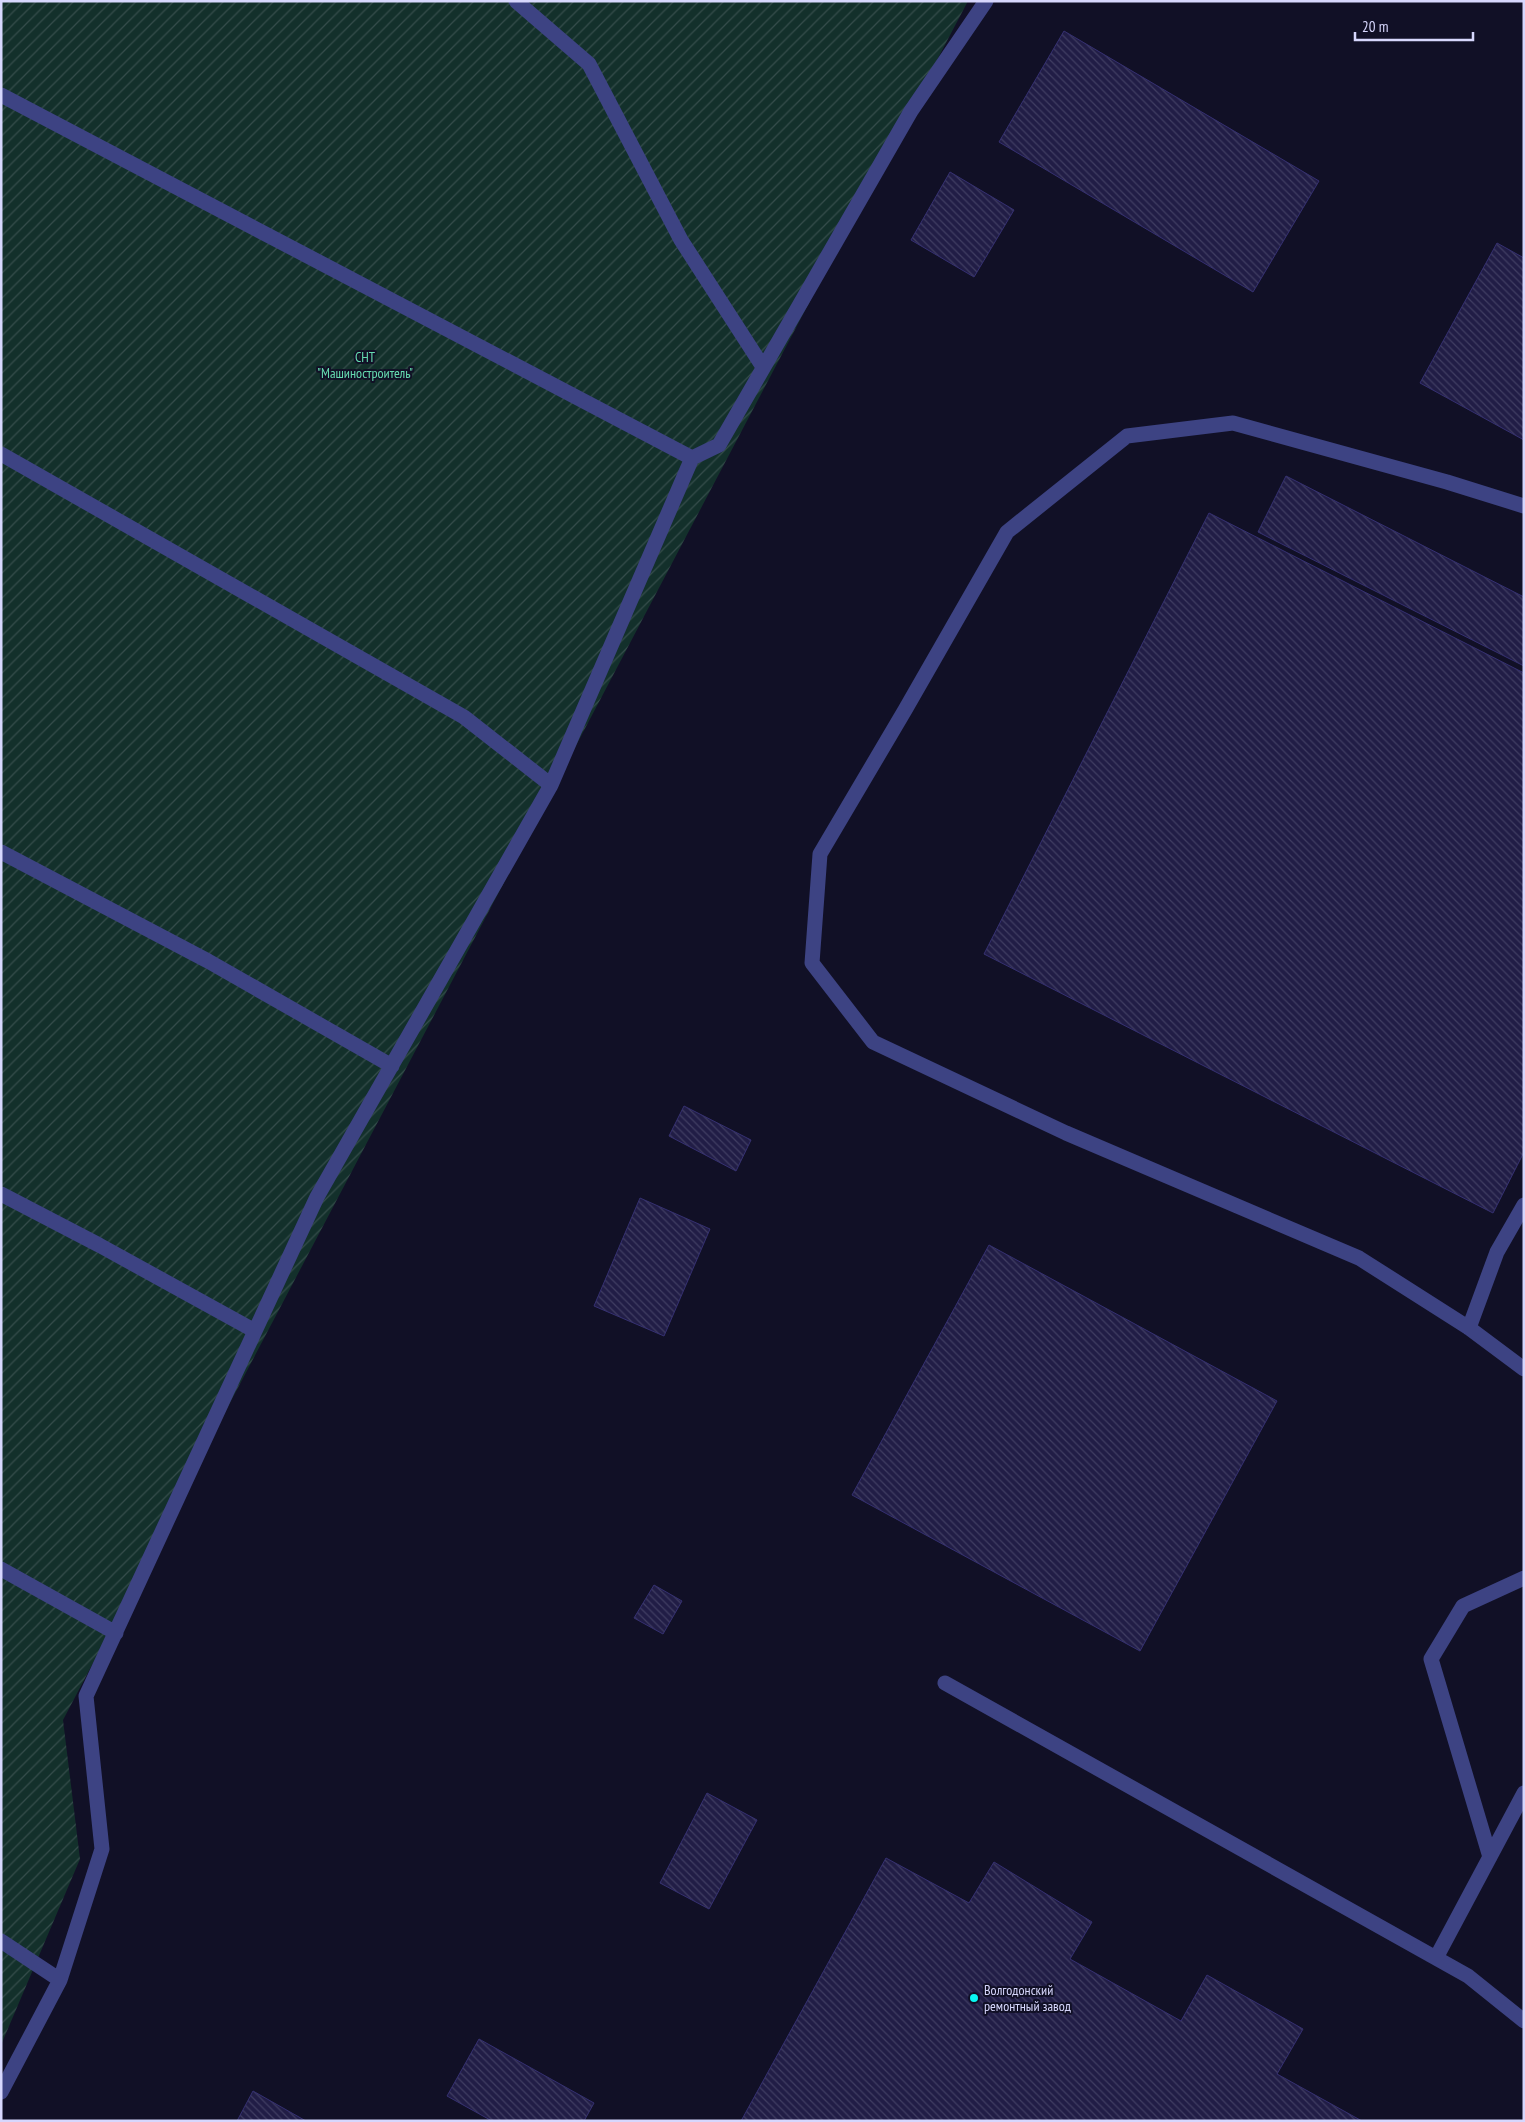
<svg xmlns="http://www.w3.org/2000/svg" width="1525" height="2122" font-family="'PT Sans Narrow',sans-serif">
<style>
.garden{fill:url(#garden-furrows)}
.building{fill:url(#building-back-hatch);stroke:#353071}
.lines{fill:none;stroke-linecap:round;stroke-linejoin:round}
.minor{stroke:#3d4383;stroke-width:15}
.poi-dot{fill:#0af6f2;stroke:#111026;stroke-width:2}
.labels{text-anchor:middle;stroke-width:4;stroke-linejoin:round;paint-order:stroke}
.park-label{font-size:14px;fill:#65dbb0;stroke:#111026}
.poi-label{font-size:14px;fill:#d7d7fd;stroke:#111026;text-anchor:start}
</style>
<defs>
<pattern id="garden-furrows" width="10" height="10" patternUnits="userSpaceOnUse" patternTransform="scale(1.25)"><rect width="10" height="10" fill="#13302b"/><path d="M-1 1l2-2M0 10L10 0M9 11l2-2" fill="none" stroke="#354d4b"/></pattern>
<pattern id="building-back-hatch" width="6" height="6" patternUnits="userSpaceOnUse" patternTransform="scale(1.25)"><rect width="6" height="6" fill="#211d46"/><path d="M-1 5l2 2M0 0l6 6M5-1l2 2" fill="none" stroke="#403d62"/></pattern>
</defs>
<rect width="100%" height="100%" fill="#111026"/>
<path class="garden" d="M 1,1 L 968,1 L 63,1720 L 80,1859 L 1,2045 Z"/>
<path class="building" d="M 1064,31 L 1319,181 L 1253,292 L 999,142 Z
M 950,172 L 1014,210 L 974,277 L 911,240 Z
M 1497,243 L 1524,258 L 1524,440 L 1420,383 Z
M 1286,476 L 1524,597 L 1524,666 L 1258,532 Z
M 1209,513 L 1524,673 L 1524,1152 L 1493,1213 L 984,954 Z
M 684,1106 L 751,1140 L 736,1171 L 669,1136 Z
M 640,1198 L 710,1229 L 664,1336 L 594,1306 Z
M 989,1245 L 1277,1401 L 1140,1651 L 852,1495 Z
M 654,1585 L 682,1601 L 663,1634 L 634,1618 Z
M 707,1793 L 757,1820 L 709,1909 L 660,1883 Z
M 886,1858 L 969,1903 L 994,1862 L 1092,1922 L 1070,1959 L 1181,2021 L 1207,1975 L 1303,2029 L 1277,2074 L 1362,2121 L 741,2121 Z
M 479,2039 L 594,2103 L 584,2121 L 492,2121 L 447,2096 Z
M 253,2091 L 306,2121 L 237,2121 Z"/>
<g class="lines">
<path class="minor" d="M 516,1 L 589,64 L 681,240 L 763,367
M 1,95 L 692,458
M 1,454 L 464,717 L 551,785
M 1524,506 L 1447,482 L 1233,423 L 1127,436 L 1007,532 L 905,710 L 820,854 L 812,963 L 873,1042 L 1066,1133 L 1359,1258 L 1469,1328 L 1524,1369
M 1,852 L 208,961 L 392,1066
M 1,1194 L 99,1245 L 255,1331
M 1469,1328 L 1497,1252 L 1524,1205
M 1,1569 L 116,1633
M 945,1683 L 1468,1976 L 1524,2021
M 1490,1857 L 1431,1659 L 1463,1606 L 1524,1578
M 1,1941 L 60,1980
M 1436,1958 L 1524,1793
M 1,2092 L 60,1980 L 102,1849 L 86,1696 L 317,1197 L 551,785 L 692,458 L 719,445 L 911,111 L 986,1"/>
</g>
<circle class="poi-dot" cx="974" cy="1998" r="5"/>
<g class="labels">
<g class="park-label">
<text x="365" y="362">СНТ<tspan x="365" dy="16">"Машиностроитель"</tspan></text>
</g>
<g class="poi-label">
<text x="984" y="1995">Волгодонский<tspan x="984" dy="16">ремонтный завод</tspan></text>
</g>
</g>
<rect width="1525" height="2122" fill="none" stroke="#d7d7fd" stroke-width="5"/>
<path d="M1355 32v8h118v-8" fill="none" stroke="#d7d7fd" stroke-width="2.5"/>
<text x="1362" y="32" font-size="15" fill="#d7d7fd" stroke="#111026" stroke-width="4" paint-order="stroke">20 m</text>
</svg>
